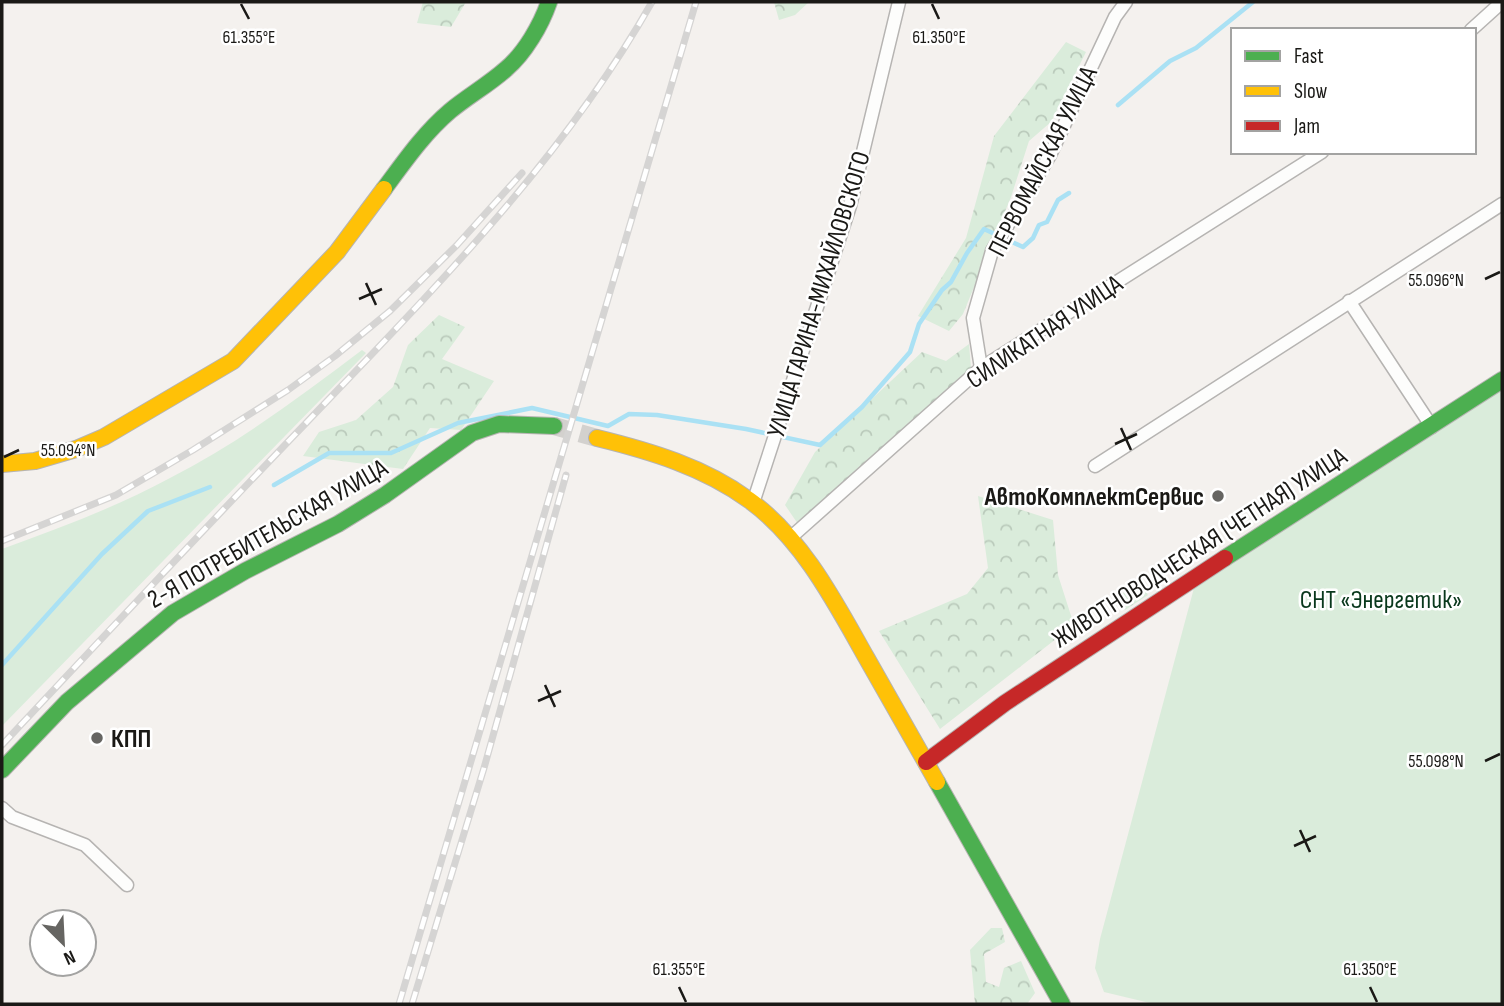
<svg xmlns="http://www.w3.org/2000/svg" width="1504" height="1006" font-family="'Sofia Sans Condensed',sans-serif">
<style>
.green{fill:#daecdb}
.forest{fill:url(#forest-crowns)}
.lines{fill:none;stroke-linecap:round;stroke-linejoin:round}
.stream{stroke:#aae1f4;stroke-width:4.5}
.secondary-tunnel{stroke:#d3d1ce;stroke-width:18;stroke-dasharray:18 9;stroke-linecap:butt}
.street-casing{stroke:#b6b4b2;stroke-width:15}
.fast-casing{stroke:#b6b4b2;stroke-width:18}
.slow-casing{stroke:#b6b4b2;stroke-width:18}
.jam-casing{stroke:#b6b4b2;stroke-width:18}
.street{stroke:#fdfdfc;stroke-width:12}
.fast{stroke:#4caf50;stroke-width:16}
.slow{stroke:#ffc107;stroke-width:16}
.jam{stroke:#c62828;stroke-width:16}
.rail-casing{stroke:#d5d4d3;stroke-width:7}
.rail{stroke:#fff;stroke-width:4.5;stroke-dasharray:13;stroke-linecap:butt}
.ticks{fill:none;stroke:#1a1916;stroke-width:2.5}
.poi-dot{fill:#666562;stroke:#fff;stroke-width:2.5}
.labels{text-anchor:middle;stroke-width:5;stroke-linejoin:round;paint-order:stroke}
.street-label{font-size:26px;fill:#1a1916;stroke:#fff}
.poi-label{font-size:26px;font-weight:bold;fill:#1a1916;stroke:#fff;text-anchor:end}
.park-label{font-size:26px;fill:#09381c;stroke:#fff}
.ticks-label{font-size:18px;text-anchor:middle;fill:#1a1916;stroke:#fff;stroke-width:5;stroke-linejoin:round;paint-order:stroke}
</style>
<defs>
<pattern id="forest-crowns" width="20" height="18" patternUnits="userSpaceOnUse" patternTransform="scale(1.75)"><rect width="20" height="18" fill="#daecdb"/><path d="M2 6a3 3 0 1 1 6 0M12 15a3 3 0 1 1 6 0" fill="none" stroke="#bacabb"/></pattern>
</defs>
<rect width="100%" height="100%" fill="#f4f1ee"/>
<path class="green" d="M 362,350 L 366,353 L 2,726 L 2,549 C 59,528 117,507 170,478 C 239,443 301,396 362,350 Z
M 1502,376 L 1502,1004 L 1154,1004 L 1104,992 L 1095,968 L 1100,939 L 1198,573 Z"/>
<path class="forest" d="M 423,2 L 466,2 L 451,27 L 417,23 Z
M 774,2 L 809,2 L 795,15 L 779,20 Z
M 1066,42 L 1086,52 L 1051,122 L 1029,141 L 1011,197 L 963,314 L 949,331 L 918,316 L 966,238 L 994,136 Z
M 439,315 L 465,327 L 442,359 L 494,381 L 461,430 L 430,428 L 403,469 L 303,456 L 319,432 L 356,420 L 393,387 L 408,345 Z
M 969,344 L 971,368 L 798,524 L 785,505 L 815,452 L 922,352 L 946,361 Z
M 978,496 L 1053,520 L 1058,575 L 1074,625 L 940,729 L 879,631 L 967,594 L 988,568 Z
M 1140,582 L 1148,595 L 1125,610 L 1117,597 Z
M 991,928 L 1002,928 L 1005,942 L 984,954 L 986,982 L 999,987 L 1004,968 L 1021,961 L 1035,993 L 1027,1004 L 975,1004 L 970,950 Z"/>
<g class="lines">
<path class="stream" d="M 1118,105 L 1170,61 L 1196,48 L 1253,2
M 274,485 L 329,453 L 391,453 L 458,423 L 532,408 L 608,426 L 629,414 L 657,415 L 746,429 L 820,445 L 862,407 L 910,352 L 919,324 L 942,290 L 951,282 L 967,253 L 984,229 L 1023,247 L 1033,238 L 1039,225 L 1047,222 L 1058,200 L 1069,193
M 2,665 L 102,554 L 148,511 L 210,487"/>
<path class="secondary-tunnel" d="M 554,426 L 597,438"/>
<g class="street-casing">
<path id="street" d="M 1471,30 L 1502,2
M 1349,301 L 1432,427
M 981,368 L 973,318 L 992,251 L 1050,155 L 1115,17 L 1126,2
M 1095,466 L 1502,204
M 753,503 L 850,206 L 899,2
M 789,539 L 981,368 L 1322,152
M 2,808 L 12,817 L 85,845 L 127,885"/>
</g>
<g class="fast-casing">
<path id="fast" d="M 384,189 C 404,162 424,133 450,111 C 468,96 488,85 506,69 C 525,53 541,25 549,2
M 1225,558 L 1502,380
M 2,770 L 67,702 L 173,613 L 245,571 L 338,524 L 385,495 L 472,433 L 499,424 L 554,426
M 937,782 L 1062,1004"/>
</g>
<g class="slow-casing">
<path id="slow" d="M 597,438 C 650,451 704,467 749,500 C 802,538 835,602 866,657 C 889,698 913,740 937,782
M 2,464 L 35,461 L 76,449 L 104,437 L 233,361 L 337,252 L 384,189"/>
</g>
<g class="jam-casing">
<path id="jam" d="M 926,762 L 1005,703 L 1225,558"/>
</g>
<use href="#street" class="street"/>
<use href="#fast" class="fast"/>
<use href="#slow" class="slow"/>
<use href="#jam" class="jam"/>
<g class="rail-casing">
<path id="rail" d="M 2,541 L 116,495 L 193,450 L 288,390 L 335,356 L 390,311 L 457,245 L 522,173
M 2,745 C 103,637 204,529 307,422 C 432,291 562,161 652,2
M 399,1004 L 696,2
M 412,1004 L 484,768 L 566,475"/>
</g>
<use href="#rail" class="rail"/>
</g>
<path class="ticks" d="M 241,4 L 249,19M 932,4 L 939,19M 1485,279 L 1500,272M 366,283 L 376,305M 359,299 L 382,289M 1121,428 L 1131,450M 1115,444 L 1137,434M 4,457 L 19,450M 545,685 L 555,707M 538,701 L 561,691M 1485,761 L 1500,754M 1300,830 L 1310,852M 1294,846 L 1316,836M 679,987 L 686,1002M 1370,987 L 1377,1002"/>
<g class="poi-dot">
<circle cx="1218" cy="496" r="7"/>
<circle cx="97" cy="738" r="7"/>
</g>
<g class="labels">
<g class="street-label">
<text transform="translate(1042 161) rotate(-63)" y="9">ПЕРВОМАЙСКАЯ УЛИЦА</text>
<text transform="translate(818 294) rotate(-73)" y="9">УЛИЦА ГАРИНА-МИХАЙЛОВСКОГО</text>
<text transform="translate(1044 331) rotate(-34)" y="9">СИЛИКАТНАЯ УЛИЦА</text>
<text transform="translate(267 533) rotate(-30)" y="9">2-Я ПОТРЕБИТЕЛЬСКАЯ УЛИЦА</text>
<text transform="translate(1199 547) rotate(-33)" y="9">ЖИВОТНОВОДЧЕСКАЯ (ЧЕТНАЯ) УЛИЦА</text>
</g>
<g class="poi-label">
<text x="1204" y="505">АвтоКомплектСервис</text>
<text x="111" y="747" text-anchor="start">КПП</text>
</g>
<g class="park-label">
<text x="1381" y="608">СНТ «Энергетик»</text>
</g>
</g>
<g class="ticks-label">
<text x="249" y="43">61.355°E</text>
<text x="939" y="43">61.350°E</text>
<text x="1436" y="286">55.096°N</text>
<text x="68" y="456">55.094°N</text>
<text x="1436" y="767">55.098°N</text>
<text x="679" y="975">61.355°E</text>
<text x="1370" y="975">61.350°E</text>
</g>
<rect width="1504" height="1006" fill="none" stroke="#1a1916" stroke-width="7"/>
<rect x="1231" y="28" width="245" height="126" fill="#ffffff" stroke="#a3a3a2" stroke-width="2"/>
<rect x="1245" y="51" width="35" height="10" fill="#4caf50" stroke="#a3a3a2" stroke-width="2"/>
<text x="1294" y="63" font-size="21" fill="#1a1916">Fast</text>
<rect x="1245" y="86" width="35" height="10" fill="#ffc107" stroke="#a3a3a2" stroke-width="2"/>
<text x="1294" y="98" font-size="21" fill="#1a1916">Slow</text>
<rect x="1245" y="121" width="35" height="10" fill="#c62828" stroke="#a3a3a2" stroke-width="2"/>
<text x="1294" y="133" font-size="21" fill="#1a1916">Jam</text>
<g transform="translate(63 943) rotate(156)"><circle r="33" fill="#ffffff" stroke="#a3a3a2" stroke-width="2"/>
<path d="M0-5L12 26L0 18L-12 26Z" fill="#666562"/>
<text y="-10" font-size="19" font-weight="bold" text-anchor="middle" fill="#1a1916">N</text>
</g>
</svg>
